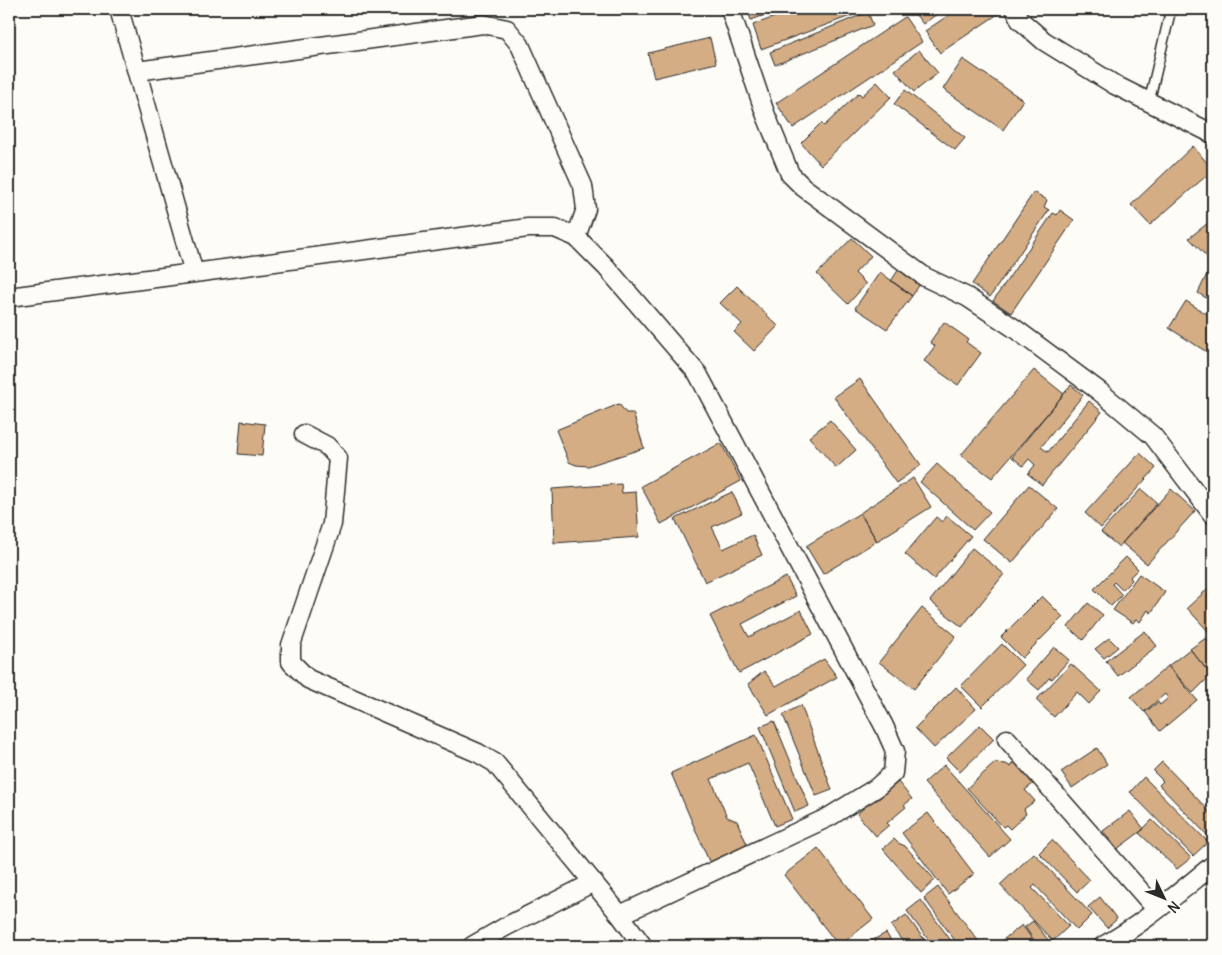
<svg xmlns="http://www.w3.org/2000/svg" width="1222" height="955" font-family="Delius,sans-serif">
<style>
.building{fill:#d4ad85;stroke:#2b2b2b}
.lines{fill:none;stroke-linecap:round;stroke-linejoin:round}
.lane-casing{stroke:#2b2b2b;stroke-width:12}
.street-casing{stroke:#2b2b2b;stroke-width:21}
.lane{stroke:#fdfcf7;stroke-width:9}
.street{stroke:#fdfcf7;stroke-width:18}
</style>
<rect width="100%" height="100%" fill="#fdfcf7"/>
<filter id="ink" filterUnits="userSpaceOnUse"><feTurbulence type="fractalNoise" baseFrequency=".02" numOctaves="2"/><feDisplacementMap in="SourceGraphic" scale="10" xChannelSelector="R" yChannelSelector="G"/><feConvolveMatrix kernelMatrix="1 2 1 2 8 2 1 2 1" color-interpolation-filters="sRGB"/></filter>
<g filter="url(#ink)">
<path class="building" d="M 747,9 L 782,9 L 751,20 Z
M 797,9 L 851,9 L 853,15 L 761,49 L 753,25 Z
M 914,9 L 944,9 L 923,24 L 912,10 Z
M 958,9 L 999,9 L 1001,12 L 940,53 L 925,31 Z
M 868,12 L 873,25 L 775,65 L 770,52 Z
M 905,17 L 922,42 L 793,128 L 776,103 Z
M 710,38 L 716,63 L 654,78 L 648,53 Z
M 919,50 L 938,73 L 914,92 L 895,70 Z
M 963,59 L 1023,100 L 1003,130 L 943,89 Z
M 877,82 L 891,97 L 821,165 L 801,143 L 821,123 L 824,126 L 859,93 L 862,96 Z
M 905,90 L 965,138 L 955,150 L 894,104 Z
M 1193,146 L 1213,170 L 1150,225 L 1131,205 Z
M 1034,192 L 1047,200 L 1044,207 L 1049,210 L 990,297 L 972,284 Z
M 1060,210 L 1074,220 L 1011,313 L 993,301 L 1053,213 L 1057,215 Z
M 1213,219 L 1213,254 L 1208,258 L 1189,238 Z
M 852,238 L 871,256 L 855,273 L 866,284 L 848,304 L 817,274 Z
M 1210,268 L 1213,270 L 1213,302 L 1198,293 Z
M 899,269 L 920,284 L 912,296 L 891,281 Z
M 880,272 L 912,296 L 887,329 L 855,308 Z
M 737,286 L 778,326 L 754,351 L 734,332 L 742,324 L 720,303 Z
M 1186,301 L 1213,318 L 1213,356 L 1169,328 Z
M 944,322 L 968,339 L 966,342 L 981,353 L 958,385 L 924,361 L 935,346 L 930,342 Z
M 1034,370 L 1064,394 L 992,478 L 961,455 Z
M 860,379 L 921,465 L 896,483 L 834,397 Z
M 1071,385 L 1083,395 L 1041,447 L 1048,452 L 1089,401 L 1102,412 L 1042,485 L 1028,474 L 1035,465 L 1029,459 L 1023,466 L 1012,457 Z
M 619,404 L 626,413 L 633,413 L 644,448 L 588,466 L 576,465 L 569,462 L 556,430 Z
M 830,420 L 856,450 L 836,468 L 809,437 Z
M 241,421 L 265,424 L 262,456 L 238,454 Z
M 721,443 L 741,481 L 661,524 L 641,486 Z
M 1140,453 L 1156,468 L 1101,528 L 1085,513 Z
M 937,464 L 990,512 L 973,530 L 920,482 Z
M 913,478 L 931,507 L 877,541 L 860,513 Z
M 621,484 L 622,493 L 636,492 L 639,537 L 554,543 L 552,489 Z
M 1029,485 L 1058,509 L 1012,563 L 983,539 Z
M 1141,489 L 1157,503 L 1119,547 L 1101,532 Z
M 1171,489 L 1195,511 L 1147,564 L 1122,543 Z
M 732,492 L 742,513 L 712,527 L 723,549 L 753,535 L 762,555 L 705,582 L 675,519 Z
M 860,513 L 877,541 L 823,574 L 806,546 Z
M 947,516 L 971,536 L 934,579 L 905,554 L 936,517 L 942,522 Z
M 972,548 L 1004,574 L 962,627 L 930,601 Z
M 1126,557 L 1138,569 L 1130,577 L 1132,580 L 1122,590 L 1114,582 L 1112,584 L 1122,595 L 1111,606 L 1094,589 Z
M 1139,574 L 1165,592 L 1151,613 L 1148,610 L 1140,622 L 1136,619 L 1133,623 L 1113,610 Z
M 786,577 L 796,596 L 742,624 L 749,637 L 801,610 L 813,634 L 739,673 L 710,616 Z
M 1213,584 L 1213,626 L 1208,631 L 1187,608 Z
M 1042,596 L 1063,617 L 1022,658 L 1001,637 Z
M 1088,603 L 1103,615 L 1083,640 L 1068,627 Z
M 922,608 L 956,636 L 914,689 L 879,662 Z
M 1145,631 L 1157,646 L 1118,676 L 1106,661 Z
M 1109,638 L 1118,647 L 1104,658 L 1095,649 Z
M 1206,638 L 1213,646 L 1213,673 L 1211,675 L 1190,649 Z
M 1002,644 L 1023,665 L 982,707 L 961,686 Z
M 1054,647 L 1069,660 L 1052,679 L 1049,678 L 1039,690 L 1026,679 Z
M 1190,649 L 1211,675 L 1193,693 L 1168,666 Z
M 824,659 L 837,677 L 768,715 L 748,684 L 764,671 L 776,686 Z
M 1071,664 L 1101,691 L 1089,704 L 1077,692 L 1054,717 L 1036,700 Z
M 1168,666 L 1197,700 L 1160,731 L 1145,712 L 1158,702 L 1160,705 L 1168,698 L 1165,694 L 1144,712 L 1131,697 Z
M 956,687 L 976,709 L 934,748 L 915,728 Z
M 801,705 L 832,790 L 816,796 L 783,715 Z
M 774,721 L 809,806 L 795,812 L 760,727 Z
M 980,725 L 994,739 L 960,772 L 946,758 Z
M 756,735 L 792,819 L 775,826 L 748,763 L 711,779 L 727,817 L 737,821 L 749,849 L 711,866 L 671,773 Z
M 1097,748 L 1107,764 L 1072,788 L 1061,772 Z
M 1015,761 L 1033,784 L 1025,790 L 1035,801 L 1024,809 L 1026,814 L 1010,829 L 1006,825 L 1003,827 L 967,788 L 995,763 L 1006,764 L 1011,767 Z
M 1162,762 L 1213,815 L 1212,840 L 1159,785 L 1163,781 L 1153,771 Z
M 944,765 L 1010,839 L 990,857 L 924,783 Z
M 1144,777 L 1208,842 L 1193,856 L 1130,792 Z
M 898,782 L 912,799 L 904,805 L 906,807 L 887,823 L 889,825 L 876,836 L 857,814 L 873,800 L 877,800 Z
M 1130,811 L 1144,829 L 1117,849 L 1103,831 Z
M 928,813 L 974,874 L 948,894 L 902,833 Z
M 1152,820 L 1191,858 L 1177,869 L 1139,833 Z
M 894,839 L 898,843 L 905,846 L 935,880 L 921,893 L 883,849 Z
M 1052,840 L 1090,880 L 1077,892 L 1039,853 Z
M 818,848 L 873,919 L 839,946 L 784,875 Z
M 1034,853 L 1092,915 L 1077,930 L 1035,885 L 1032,888 L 1069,926 L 1053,941 L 1000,885 Z
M 938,887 L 982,946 L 959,946 L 924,898 Z
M 1100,897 L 1117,919 L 1107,928 L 1088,907 Z
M 921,900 L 955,946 L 933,946 L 907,911 Z
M 906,915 L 929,946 L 906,946 L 891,926 Z
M 1033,921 L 1053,946 L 1038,946 L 1025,927 Z
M 1022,925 L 1037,946 L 995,946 Z
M 886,933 L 894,946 L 862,946 Z"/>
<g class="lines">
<g class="lane-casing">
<path id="lane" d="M 1149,102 L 1171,9"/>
</g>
<g class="street-casing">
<path id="street" d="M 730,9 L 765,113 L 790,174 L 803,187 L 925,277 L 967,297 L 1014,328 L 1099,391 L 1153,436 L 1213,515
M 1015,9 L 1020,20 L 1044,41 L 1115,85 L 1213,134
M 137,71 L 483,24 L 507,29 L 520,45 L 583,186 L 586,209 L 576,237
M 194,273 L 528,228 L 555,228 L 576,237 L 606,267 L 698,374 L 884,726 L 895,751 L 893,773 L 876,788 L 829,817 L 620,915
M 9,297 L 194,273 L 119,9
M 304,434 L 327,446 L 338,458 L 332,524 L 291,645 L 291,662 L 308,679 L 478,753 L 495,763 L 620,915 L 643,946
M 1007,739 L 1157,910
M 472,946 L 505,927 L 594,882
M 1103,946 C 1143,924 1178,893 1213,865"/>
</g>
<use href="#lane" class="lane"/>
<use href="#street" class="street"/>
</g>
</g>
<rect width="1222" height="955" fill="none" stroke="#fdfcf7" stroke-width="30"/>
<rect x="15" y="15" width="1192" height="925" fill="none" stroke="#2b2b2b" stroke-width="2" filter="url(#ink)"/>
<g transform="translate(1164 898) rotate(133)" stroke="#fdfcf7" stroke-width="4" paint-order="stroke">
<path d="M0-4L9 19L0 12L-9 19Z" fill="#2b2b2b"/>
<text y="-8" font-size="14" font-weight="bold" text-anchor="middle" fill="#2b2b2b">N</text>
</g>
</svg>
